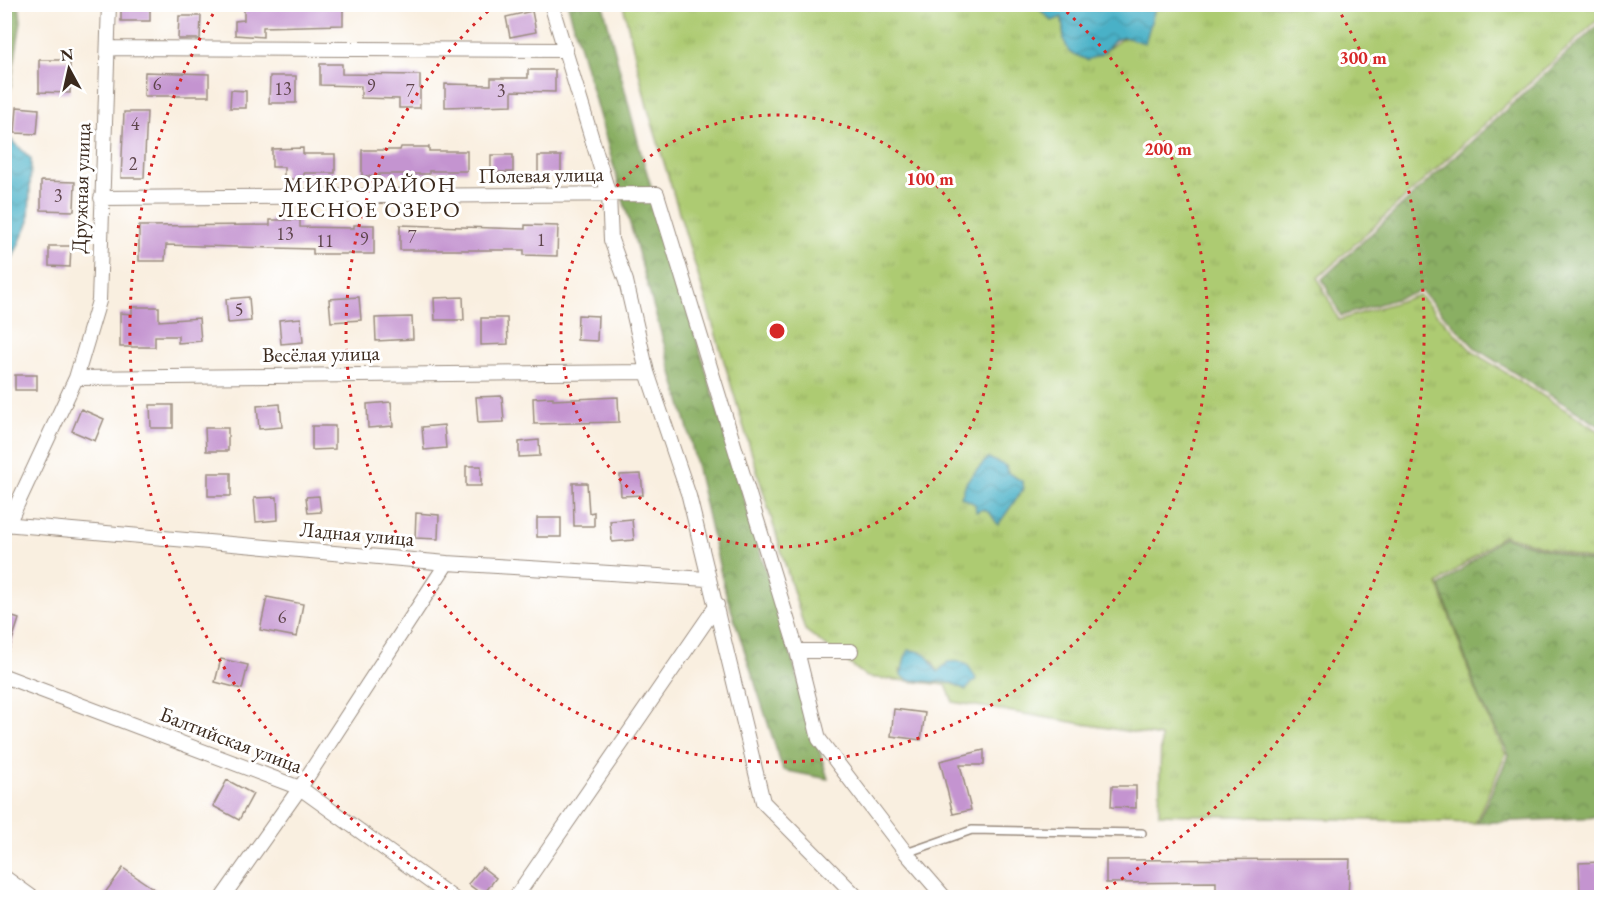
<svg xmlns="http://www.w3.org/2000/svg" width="1606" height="902" font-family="'EB Garamond',serif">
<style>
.grass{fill:url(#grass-tufts);stroke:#747a48;stroke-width:1.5;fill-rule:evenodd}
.forest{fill:url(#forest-crowns);stroke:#626c41;stroke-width:1.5}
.water{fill:url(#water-waves);stroke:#426e72;stroke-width:1.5}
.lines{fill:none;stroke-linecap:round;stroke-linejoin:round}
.stream{stroke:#49b1c7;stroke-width:4.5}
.building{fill:#c494d0}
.lane-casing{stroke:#9a8c7f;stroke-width:10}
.street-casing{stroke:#9a8c7f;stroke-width:16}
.lane{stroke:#fff;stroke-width:7}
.street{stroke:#fff;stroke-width:14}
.ring{fill:none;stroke:#d62828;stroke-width:3;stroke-dasharray:3 6}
.labels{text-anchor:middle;stroke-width:6;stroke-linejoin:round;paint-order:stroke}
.number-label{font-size:18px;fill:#5d444a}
.street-label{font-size:21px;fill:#3b2a1e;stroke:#fff}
.neighbourhood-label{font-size:22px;letter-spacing:1.5px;fill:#3b2a1e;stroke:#fff}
.centre{fill:#d62828;stroke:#fff;stroke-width:3}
.ring-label{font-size:18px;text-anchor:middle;font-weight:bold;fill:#d62828;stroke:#fff;stroke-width:6;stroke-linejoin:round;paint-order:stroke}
</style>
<defs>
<pattern id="grass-tufts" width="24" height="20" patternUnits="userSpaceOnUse" patternTransform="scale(1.5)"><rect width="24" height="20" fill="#adcb72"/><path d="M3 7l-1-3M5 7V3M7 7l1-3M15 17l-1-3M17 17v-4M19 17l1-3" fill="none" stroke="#96ae62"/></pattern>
<pattern id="forest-crowns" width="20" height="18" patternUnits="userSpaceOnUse" patternTransform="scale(1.5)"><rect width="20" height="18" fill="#8aaf64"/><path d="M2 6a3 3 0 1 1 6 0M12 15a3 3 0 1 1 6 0" fill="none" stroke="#728f52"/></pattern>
<pattern id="water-waves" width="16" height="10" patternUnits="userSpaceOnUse" patternTransform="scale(1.5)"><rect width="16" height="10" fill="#49b1c7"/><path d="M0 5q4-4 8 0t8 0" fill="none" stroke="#3e90a1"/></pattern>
</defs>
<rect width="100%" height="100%" fill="#fff"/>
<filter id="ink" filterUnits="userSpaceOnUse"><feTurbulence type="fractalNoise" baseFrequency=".0167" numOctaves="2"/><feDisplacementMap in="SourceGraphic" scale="12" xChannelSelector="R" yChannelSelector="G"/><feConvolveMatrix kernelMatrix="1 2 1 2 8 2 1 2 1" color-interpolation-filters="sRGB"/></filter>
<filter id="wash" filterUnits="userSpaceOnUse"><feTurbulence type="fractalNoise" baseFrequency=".008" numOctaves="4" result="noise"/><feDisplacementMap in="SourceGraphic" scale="24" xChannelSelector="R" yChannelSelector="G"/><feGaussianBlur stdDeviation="1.35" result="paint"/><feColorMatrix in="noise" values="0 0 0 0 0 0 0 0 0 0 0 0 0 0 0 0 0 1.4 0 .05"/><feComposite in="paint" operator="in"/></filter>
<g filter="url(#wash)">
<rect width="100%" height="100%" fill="#f9efe0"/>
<path class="grass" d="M 623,5 L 1035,5 L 1052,21 L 1062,17 L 1064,40 L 1102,54 C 1119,37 1148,28 1156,5 L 1601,5 L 1601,17 L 1318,278 L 1339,320 L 1419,295 L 1473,352 L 1601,432 L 1601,563 L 1503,535 L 1438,584 L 1479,700 L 1506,754 L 1475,823 L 1159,814 L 1161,737 L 953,702 L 946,685 L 867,677 L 805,630 L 647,106 ZM 932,660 L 938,673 L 966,690 L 952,683 L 908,680 L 901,675 L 900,670 Z"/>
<path class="forest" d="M 5,4 L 19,5 L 21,21 L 5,122 Z
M 568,5 L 603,5 L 641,153 L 828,779 L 783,770 L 724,587 L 687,425 Z
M 1601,22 L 1601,427 L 1476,349 L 1421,291 L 1341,316 L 1322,279 Z
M 1503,537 L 1601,565 L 1601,817 L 1477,823 L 1509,755 L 1480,699 L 1440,586 Z"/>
<path class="water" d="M 1035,5 L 1156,5 L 1145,43 L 1124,37 L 1115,40 L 1102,54 L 1087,60 L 1069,52 L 1064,40 L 1062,17 L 1052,21 Z
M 12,140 L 31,159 L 29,221 L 7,271 L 5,272 L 5,150 Z
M 988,458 L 1006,466 L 1008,473 L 1022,481 L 1024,488 L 998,525 L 990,513 L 983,509 L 976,512 L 975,504 L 961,497 L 967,481 Z
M 909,650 C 933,652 926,659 938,672 L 948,662 C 965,660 969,664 976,679 L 966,690 L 952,683 L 908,680 L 901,675 L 905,657 Z"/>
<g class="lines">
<path class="stream" d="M 4,88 L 11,18 L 9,4"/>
</g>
<g id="blocks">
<path class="building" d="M 121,4 L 150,4 L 150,21 L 121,21 Z
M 244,4 L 343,4 L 343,25 L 263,27 L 263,37 L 235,35 L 235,21 L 244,20 Z
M 532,11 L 536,32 L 510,37 L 506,17 Z
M 179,16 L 201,16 L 200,39 L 178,39 Z
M 39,60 L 70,60 L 70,93 L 39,92 Z
M 320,64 L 342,64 L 342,74 L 420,75 L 420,108 L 399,108 L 399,99 L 361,98 L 361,86 L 320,85 Z
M 528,70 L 555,70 L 555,92 L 512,91 L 512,105 L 445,107 L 445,84 L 491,85 L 491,78 L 528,78 Z
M 145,72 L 209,74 L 209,96 L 144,96 Z
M 270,76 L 296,76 L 296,103 L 269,103 Z
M 231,90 L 246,91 L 246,108 L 230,108 Z
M 17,107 L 39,109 L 37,134 L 15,133 Z
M 124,112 L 147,112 L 144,178 L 121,178 Z
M 401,147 L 429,147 L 429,151 L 467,151 L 467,171 L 429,171 L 429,174 L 379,174 L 379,176 L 362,176 L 362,150 L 400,150 Z
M 303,148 L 303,154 L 335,154 L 335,173 L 304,173 L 304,179 L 284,179 L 284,167 L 272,167 L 272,149 Z
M 491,155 L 513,155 L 513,172 L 491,172 Z
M 538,156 L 561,156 L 561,174 L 538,174 Z
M 41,181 L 75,182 L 74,211 L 41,210 Z
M 270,220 L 300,220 L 300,227 L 354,228 L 354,225 L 374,225 L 374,254 L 313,254 L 313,249 L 166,245 L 165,261 L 139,261 L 139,226 L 270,225 Z
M 400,225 L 525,229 L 525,225 L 558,226 L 557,256 L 524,255 L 524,250 L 400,250 Z
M 49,246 L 71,246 L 70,267 L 49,266 Z
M 249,297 L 251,321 L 228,323 L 226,299 Z
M 359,297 L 361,320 L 331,322 L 329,299 Z
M 463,297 L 464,320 L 435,320 L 434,298 Z
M 132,307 L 159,307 L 159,321 L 199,318 L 201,341 L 178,343 L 178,336 L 155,336 L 155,347 L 120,347 L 120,313 L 132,314 Z
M 578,315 L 598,316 L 597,341 L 577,340 Z
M 412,317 L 413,339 L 376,341 L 375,318 Z
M 301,318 L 303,342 L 281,344 L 279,320 Z
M 481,318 L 507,318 L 508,344 L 481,345 Z
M 15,375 L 37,375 L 37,390 L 15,390 Z
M 502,396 L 504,422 L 478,423 L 476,397 Z
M 553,397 L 553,400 L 618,397 L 619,422 L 534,424 L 533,398 Z
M 391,402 L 393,426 L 368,428 L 367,404 Z
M 280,404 L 282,427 L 259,429 L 257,406 Z
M 150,405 L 173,405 L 173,428 L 151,428 Z
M 81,409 L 104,419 L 95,441 L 72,431 Z
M 444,425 L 446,448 L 424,450 L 422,427 Z
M 312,426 L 335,426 L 335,449 L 312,450 Z
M 205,428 L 228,428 L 228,451 L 206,451 Z
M 539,440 L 540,456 L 519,457 L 519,442 Z
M 466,466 L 481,466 L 481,486 L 466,486 Z
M 208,473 L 231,473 L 231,496 L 208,496 Z
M 641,474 L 643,495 L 621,496 L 620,475 Z
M 573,483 L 587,483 L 589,513 L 594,512 L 594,526 L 574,526 Z
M 319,496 L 321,512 L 308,513 L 306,497 Z
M 277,497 L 278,520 L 256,522 L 254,498 Z
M 416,513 L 439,515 L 438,539 L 415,538 Z
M 537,518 L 561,518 L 561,537 L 537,537 Z
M 632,519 L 634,540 L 612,542 L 610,521 Z
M 267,597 L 303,604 L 297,637 L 260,630 Z
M 4,614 L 19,619 L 7,656 L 4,656 Z
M 221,659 L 248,665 L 242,689 L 215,682 Z
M 894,709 L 925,713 L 921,740 L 891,736 Z
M 984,750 L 984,765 L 960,765 L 971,810 L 953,814 L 940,761 Z
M 227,780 L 253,794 L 239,820 L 213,806 Z
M 1112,786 L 1136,786 L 1136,808 L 1111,807 Z
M 1350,859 L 1348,897 L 1216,897 L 1216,882 L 1106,883 L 1106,860 Z
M 1601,862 L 1602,892 L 1580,893 L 1579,863 Z
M 482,867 L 496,878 L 483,895 L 468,884 Z
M 123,868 L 166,897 L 102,897 Z"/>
</g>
</g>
<g filter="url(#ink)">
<use href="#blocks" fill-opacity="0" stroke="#9a8c7f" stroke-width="1.5"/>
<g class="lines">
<g class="lane-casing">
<path id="lane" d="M 906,853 L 972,830 L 1142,833"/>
</g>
<g class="street-casing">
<path id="street" d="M 109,4 L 99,301 L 76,378 L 647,372
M 551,4 L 609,195 L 611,240 L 626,281 L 647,372 L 689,496 L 763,802 L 858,898
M 109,48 L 566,50
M 101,198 L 657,194 L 797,651 L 819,739 L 906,853 L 945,898
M 4,524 L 447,563 L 707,579
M 8,524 L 76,378
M 797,651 L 851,651
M 4,676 L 300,788 L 453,898
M 4,877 L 33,898
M 222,898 L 300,788 L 447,563
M 515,898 L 717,605"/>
</g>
<use href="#lane" class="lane"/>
<use href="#street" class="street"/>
</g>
</g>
<g class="ring">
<circle cx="777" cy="331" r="216"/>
<path d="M1060 6A431 431 0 1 1 494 6"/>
<path d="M463 897A647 647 0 0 1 217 7M1337 7A647 647 0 0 1 1091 897"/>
</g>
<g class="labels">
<g class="number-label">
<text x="157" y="90">6</text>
<text x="371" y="92">9</text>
<text x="283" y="95">13</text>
<text x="410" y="97">7</text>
<text x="501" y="97">3</text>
<text x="135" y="130">4</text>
<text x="133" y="170">2</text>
<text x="58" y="202">3</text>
<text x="285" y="240">13</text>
<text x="412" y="243">7</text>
<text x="364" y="245">9</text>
<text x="541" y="246">1</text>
<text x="325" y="247">11</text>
<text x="239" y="316">5</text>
<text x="282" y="623">6</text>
</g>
<g class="street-label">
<text transform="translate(541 175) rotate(-1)" y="7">Полевая улица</text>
<text transform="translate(81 188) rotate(-88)" y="7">Дружная улица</text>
<text transform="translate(321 354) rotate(-1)" y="7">Весёлая улица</text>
<text transform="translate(357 534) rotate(5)" y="7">Ладная улица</text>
<text transform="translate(231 740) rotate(21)" y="7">Балтийская улица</text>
</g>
<g class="neighbourhood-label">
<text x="370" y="192">МИКРОРАЙОН<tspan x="370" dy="25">ЛЕСНОЕ ОЗЕРО</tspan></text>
</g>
</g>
<circle cx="777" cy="331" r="9" class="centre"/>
<g class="ring-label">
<text x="1363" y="64">300 m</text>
<text x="1168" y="155">200 m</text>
<text x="930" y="185">100 m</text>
</g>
<rect width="1606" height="902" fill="none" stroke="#fff" stroke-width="24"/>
<g transform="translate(69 69) rotate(352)" stroke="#ffffff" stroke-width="4.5" paint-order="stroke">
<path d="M0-4.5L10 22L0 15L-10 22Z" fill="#3b2a1e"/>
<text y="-9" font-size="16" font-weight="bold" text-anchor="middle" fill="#3b2a1e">N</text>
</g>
</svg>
